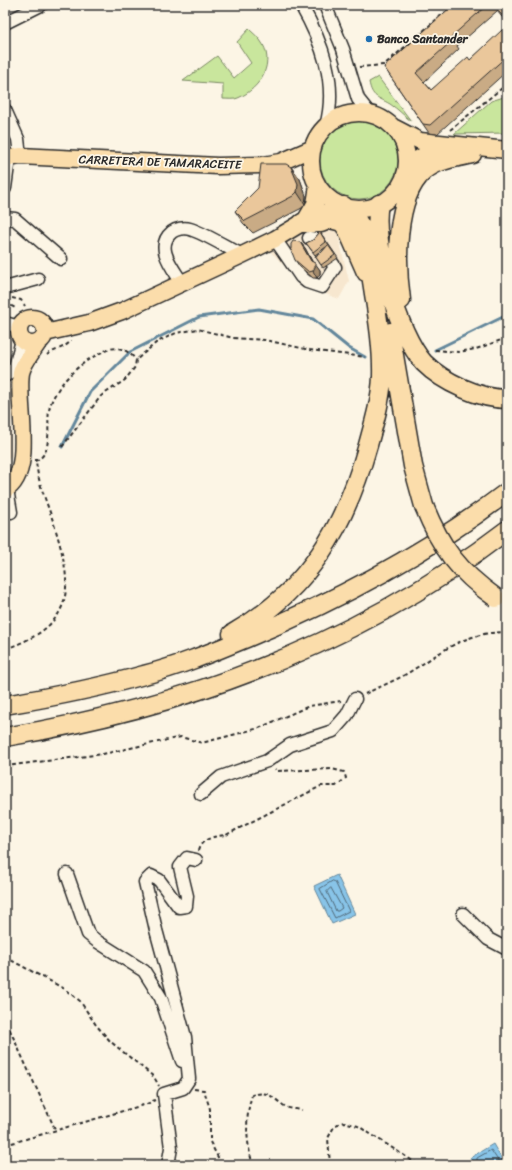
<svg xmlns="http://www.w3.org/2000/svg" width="512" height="1170" font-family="Sriracha,sans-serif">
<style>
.built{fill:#f7e7cf}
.green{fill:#c9e69d;stroke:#7a8864}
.water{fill:#88c4e8;stroke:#63879c}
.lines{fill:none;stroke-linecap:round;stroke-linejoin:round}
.shore{stroke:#506877;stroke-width:1}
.stream{stroke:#63879c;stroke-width:3}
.minor-casing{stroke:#2b2b2b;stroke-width:15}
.major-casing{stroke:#2b2b2b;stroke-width:19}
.highway-casing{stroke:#2b2b2b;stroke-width:21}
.path{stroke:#2b2b2b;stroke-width:2;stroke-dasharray:4 3;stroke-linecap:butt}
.minor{stroke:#fcf5e5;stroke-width:12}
.major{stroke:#fbddab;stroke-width:16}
.highway{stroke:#fbddab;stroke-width:18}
.highway-bridge-casing{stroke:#2b2b2b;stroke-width:21;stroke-linecap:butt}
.highway-bridge{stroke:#fbddab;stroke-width:18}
.wall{fill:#c9ab85;stroke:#2b2b2b}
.shaded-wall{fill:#a48b6c;stroke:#2b2b2b}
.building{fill:#eac79b;stroke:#2b2b2b}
.poi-dot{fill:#1f6fb2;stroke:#fcf5e5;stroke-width:1.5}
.labels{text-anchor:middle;stroke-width:3.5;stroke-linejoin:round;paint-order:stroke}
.poi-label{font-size:12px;font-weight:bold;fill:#2b2b2b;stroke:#fcf5e5;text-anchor:start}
.street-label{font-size:12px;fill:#2b2b2b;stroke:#fcf5e5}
</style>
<rect width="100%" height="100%" fill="#fcf5e5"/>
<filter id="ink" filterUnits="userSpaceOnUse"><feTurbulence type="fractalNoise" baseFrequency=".025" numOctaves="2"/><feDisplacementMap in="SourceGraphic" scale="8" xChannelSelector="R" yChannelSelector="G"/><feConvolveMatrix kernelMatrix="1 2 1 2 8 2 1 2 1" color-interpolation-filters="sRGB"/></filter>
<g filter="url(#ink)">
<path class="built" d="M 335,222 L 349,281 L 339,299 L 302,285 L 275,256 L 270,252 L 309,230 Z
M 5,342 L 9,347 L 12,455 L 5,464 Z"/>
<path class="green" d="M 249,29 C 253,33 257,36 260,40 C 277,62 260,89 238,98 C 234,100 228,99 223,99 L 223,84 L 183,81 L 217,56 L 234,78 L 251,63 L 237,42 Z
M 378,77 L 411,121 C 404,116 398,109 390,104 C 378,97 372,98 369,82 Z
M 507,96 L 507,133 L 454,134 L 491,101 Z
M320 160a39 39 0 1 1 78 0a39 39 0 1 1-78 0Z"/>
<path class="water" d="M 337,875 L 355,914 L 332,924 L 314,886 Z
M 493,1144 L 505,1165 L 474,1165 L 470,1158 Z"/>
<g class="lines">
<path class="shore" d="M 333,881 L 335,882 L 349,911 L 335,918 L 320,889 Z
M 331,888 L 342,908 L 338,911 L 336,911 L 327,892 Z
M 477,1165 L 477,1158 L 491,1150 L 501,1165"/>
<path class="stream" d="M 435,350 L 507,315
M 62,447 L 90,392 L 130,352 L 199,317 L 259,309 L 313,319 L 349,348 L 365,357"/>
<g class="minor-casing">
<path id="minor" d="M 301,5 C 322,42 338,83 326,126
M 325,5 L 343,49 L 358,99 L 370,114
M 5,23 L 41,5
M 5,110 L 18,139 L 20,156
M 5,188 L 9,158
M 5,218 L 15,219 L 61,259
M 275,239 L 301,277 L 307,282 L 322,287 L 335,267 L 316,239 L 309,238
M 182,283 C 173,268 154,247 172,232 C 176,229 184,227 190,229 C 206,234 226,247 242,255
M 5,288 L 38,279
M 5,323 L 19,327
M 5,376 L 15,367 L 22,340
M 7,489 L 11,512
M 201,794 L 221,777 L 267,761 L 290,745 L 333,731 L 347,715 L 355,699
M 67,874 L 88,934 L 98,942 L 144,971 L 161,998 L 182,1061
M 463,914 L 488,939 L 507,949
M 168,1165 L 171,1148 L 164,1094 L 183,1088 L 189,1079 L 185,1037 L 156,930 L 145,882 L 151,876 L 159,880 L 179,907 L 186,906 L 187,896 L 180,867 L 187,858 L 196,860"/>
</g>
<g class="major-casing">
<path id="major" d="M311 161a48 48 0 1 1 96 0a48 48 0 1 1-96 0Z
M 395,128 L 420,141 L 507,150
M 5,159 L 20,156 L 218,166 L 263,165 L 281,162 L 313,148
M 407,168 C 422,154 428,152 448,153
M 305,221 L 315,204 L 318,186
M19 331a13 13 0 1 1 26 0a13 13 0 1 1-26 0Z
M 45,333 L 89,323 L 122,311 L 242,255 L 275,239 L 305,221 L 342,205
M 5,490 C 36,472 16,403 21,373 C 23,363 33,351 38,343"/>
</g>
<g class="highway-casing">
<path id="highway" d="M 379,204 C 371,242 398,335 424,363 C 443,382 480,399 507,399
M 344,206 C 365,226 363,233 373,259
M 302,223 L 321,223 L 331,219 L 342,222 L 347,229 L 366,272
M 401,300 C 396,265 394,197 424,171 C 438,159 456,158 472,154
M 390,332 L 413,466 L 424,506
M 232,634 C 308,591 345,527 368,445 C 374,423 381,400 382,377 C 383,338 374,299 369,260 L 369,248
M 5,705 C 52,697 98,688 144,675 C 180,666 215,651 249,637 C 341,599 428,552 507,492
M 5,737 C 187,707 360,643 507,530"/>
</g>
<path class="path" d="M 359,67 L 384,65 L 445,12
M 450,130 L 507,84
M 12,298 L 21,300 L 25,306
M 5,302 L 17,309
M 435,350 L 458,352 L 476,349 L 507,338
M 47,355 C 53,350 68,347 71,340
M 62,447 L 101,396 L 125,380 L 135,367 L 136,360 L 157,342 L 176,333 L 198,329 L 233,338 L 265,340 L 310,350 L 365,357
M 35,461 C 55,454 45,423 50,406 C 58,381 84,359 107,350 C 119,345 129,351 136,360
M 5,649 C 79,624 73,585 53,521 C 46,500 37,481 36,459
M 365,694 C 377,688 389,683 401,677 C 440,655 460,632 507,632
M 5,766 L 103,754 L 181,737 L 202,743 L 259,728 L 309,706 L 341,701
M 198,851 C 201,838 216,836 226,835 L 321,786 L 336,786 L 346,778 L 344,772 L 332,769 L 277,771 L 275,769
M 5,957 L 63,988 L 80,1001 L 96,1025 L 111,1042 L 154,1077 L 159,1086
M 5,1024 L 9,1028 L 55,1129
M 194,1089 L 204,1090 L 210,1109 L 210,1142 L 221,1163 L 224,1165
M 5,1145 L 147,1104 L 155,1100
M 249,1165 L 252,1162 C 246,1139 245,1118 252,1095 C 270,1090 272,1098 286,1107 C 290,1109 297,1109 302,1110
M 330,1165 L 328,1138 L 335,1125 L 344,1122 L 358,1126 L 419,1165"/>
<use href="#minor" class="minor"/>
<use href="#major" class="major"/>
<use href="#highway" class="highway"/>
<g class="highway-bridge-casing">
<path id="highway-bridge" d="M 424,506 C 441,548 458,571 496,598"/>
</g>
<use href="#highway-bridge" class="highway-bridge"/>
</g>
<path class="wall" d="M 453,5 L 507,5 L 507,23 L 497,11 L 457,46 L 459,49 L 424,82 L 431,90 L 470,60 L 507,27 L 507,71 L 437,134 L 429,133 L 384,67 Z
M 291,167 L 300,179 L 306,196 L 305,204 L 302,208 L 253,233 L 243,223 L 235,211 Z
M 320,232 L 338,258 L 323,268 L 315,256 L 321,253 L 326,247 L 315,255 L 306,243 L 313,240 Z
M 300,242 L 305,248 L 312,261 L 320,270 L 320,274 L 317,278 L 313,278 L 300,267 L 295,260 Z"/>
<path class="shaded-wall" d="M 291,167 L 300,179 L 306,196 L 305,204 L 297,192 Z
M 300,242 L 305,248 L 315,267 L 311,261 Z
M 315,263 L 320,270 L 320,274 L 317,278 L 313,271 Z"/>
<path class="building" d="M 453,5 L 487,5 L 451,37 L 453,40 L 416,73 L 431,90 L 468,57 L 470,60 L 502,30 L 503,31 L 507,27 L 507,56 L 430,125 L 423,124 L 384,67 Z
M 493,5 L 507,5 L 507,21 Z
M 261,164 L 286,164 L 291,167 L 298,184 L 297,192 L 293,196 L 245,221 L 235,211 L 258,188 Z
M 320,232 L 326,242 L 313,252 L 306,243 L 313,240 Z
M 293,241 L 300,242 L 311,261 L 315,263 L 315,267 L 313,271 L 309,272 L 295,260 L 291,250 L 291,244 Z
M 328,245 L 335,255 L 321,265 L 315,256 L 321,253 Z"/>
</g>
<circle class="poi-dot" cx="369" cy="39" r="4"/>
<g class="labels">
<g class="poi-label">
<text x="377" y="43">Banco Santander</text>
</g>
<g class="street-label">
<text transform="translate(160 162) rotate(2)" y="4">CARRETERA DE TAMARACEITE</text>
</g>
</g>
<rect width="512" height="1170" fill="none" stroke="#fcf5e5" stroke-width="20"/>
<rect x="10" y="10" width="492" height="1150" fill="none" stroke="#2b2b2b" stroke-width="1.5" filter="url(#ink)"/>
</svg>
